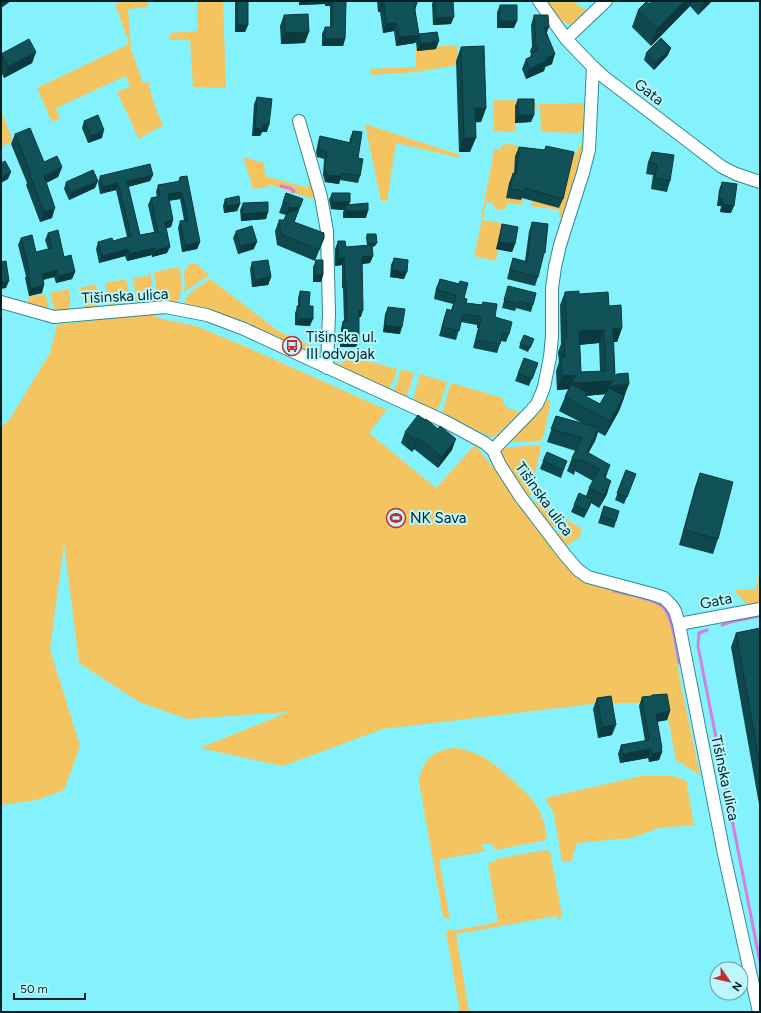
<svg xmlns="http://www.w3.org/2000/svg" width="761" height="1013" font-family="Figtree,sans-serif">
<style>
.green{fill:#f3c460}
.lines{fill:none;stroke-linecap:round;stroke-linejoin:round}
.stream{stroke:#d37fdb;stroke-width:3}
.minor-casing{stroke:#338991;stroke-width:14}
.minor{stroke:#fff;stroke-width:12}
.wall{fill:#0e474c;fill-rule:evenodd}
.shaded-wall{fill:#0b393e}
.building{fill:#105258;stroke:#0b393e;fill-rule:evenodd}
.labels{text-anchor:middle;stroke-width:4;stroke-linejoin:round;paint-order:stroke}
.street-label{font-size:15px;fill:#002124;stroke:#bbf7fd}
.poi-label{font-size:15px;fill:#002124;stroke:#bbf7fd;text-anchor:start}
</style>
<rect width="100%" height="100%" fill="#84f2fc"/>
<path class="green" d="M 135,1 L 147,1 L 148,7 L 128,9 L 131,49 L 143,83 L 149,82 C 150,98 158,112 163,126 L 150,132 L 139,139 L 117,92 L 130,87 L 126,76 L 56,108 L 60,118 L 52,122 L 37,88 L 129,44 L 115,3 Z
M 197,1 L 223,1 L 226,88 L 193,87 L 190,40 L 170,40 L 170,33 L 197,31 Z
M 546,1 L 572,1 L 587,11 L 572,27 L 572,25 C 559,23 554,10 546,1 Z
M 458,45 L 458,65 L 416,72 L 371,75 L 370,69 L 416,67 L 416,48 Z
M 493,100 L 534,101 L 536,104 L 537,109 L 515,106 L 516,132 L 494,131 Z
M 584,103 L 584,128 L 583,130 L 579,133 L 541,132 L 540,104 Z
M 1,111 L 13,141 L 1,147 Z
M 365,124 L 460,155 L 460,158 L 396,143 L 387,201 L 381,201 Z
M 503,144 L 518,145 L 518,152 L 578,153 L 578,146 L 583,146 L 584,149 L 563,218 L 559,217 L 559,210 L 531,206 L 532,198 L 523,197 L 522,205 L 507,203 L 505,210 L 495,209 L 493,203 L 486,202 L 483,218 L 481,218 L 492,162 L 494,149 L 501,149 Z
M 243,157 L 264,163 L 265,176 L 308,188 L 309,178 L 320,200 L 313,199 L 268,184 L 269,187 L 253,189 Z
M 482,220 L 502,223 L 496,261 L 474,256 Z
M 196,263 L 209,275 L 187,290 L 184,293 L 185,286 L 184,270 L 188,269 L 187,265 Z
M 179,267 L 179,270 L 180,270 C 182,282 182,294 177,305 L 154,303 L 156,285 L 154,272 Z
M 150,273 L 152,286 L 150,301 L 149,303 L 137,303 L 133,278 L 147,276 L 147,274 Z
M 212,278 L 213,281 L 278,331 L 312,346 L 309,353 L 184,305 C 185,293 202,285 212,278 Z
M 126,279 L 128,287 L 127,303 L 126,304 L 110,305 L 105,283 Z
M 96,284 L 99,307 L 85,309 L 80,288 Z
M 69,289 C 70,296 71,304 69,310 L 55,310 L 54,309 L 50,293 Z
M 45,294 L 49,309 L 44,308 L 29,303 L 28,297 Z
M 149,314 L 162,319 L 196,326 L 244,346 L 387,410 L 369,433 L 436,488 L 475,445 L 578,573 L 614,591 L 648,601 L 660,605 L 664,611 L 669,619 L 672,632 L 680,680 L 700,775 L 676,760 L 665,702 L 593,704 L 383,729 L 283,766 L 200,748 L 289,712 L 187,719 L 139,702 L 79,663 L 64,544 L 50,649 L 80,746 L 64,790 L 37,800 L 1,805 L 1,426 L 8,422 L 50,353 L 57,325 Z
M 344,355 L 397,369 C 395,376 393,384 388,389 L 336,366 L 335,362 L 343,364 Z
M 401,369 L 414,373 L 407,396 L 405,397 L 393,391 L 397,384 Z
M 420,374 L 447,382 L 445,389 L 437,412 L 413,400 Z
M 451,383 L 503,398 C 503,411 513,408 521,413 L 496,436 L 493,437 L 489,436 L 442,414 Z
M 547,400 L 550,400 L 550,405 L 543,438 L 541,438 L 541,441 L 517,442 L 507,442 L 538,412 Z
M 537,445 L 541,446 L 530,497 L 532,500 L 564,518 L 558,525 L 552,528 L 535,507 L 503,461 L 500,454 L 502,448 Z
M 566,519 L 582,529 L 581,532 L 581,533 L 578,538 L 566,546 L 557,534 Z
M 760,568 L 760,603 L 748,606 L 734,590 L 756,589 Z
M 456,748 C 482,753 491,761 510,778 C 531,796 543,808 547,837 L 546,839 L 543,841 L 495,850 L 492,844 L 481,844 L 486,851 L 439,860 L 450,919 L 443,917 L 419,781 C 422,759 435,749 456,748 Z
M 642,776 L 672,776 L 686,780 L 694,825 L 659,828 L 632,838 L 577,843 L 571,862 L 562,862 L 554,814 L 545,798 Z
M 546,850 L 549,851 L 550,852 L 562,915 L 561,918 L 559,920 L 557,916 L 456,934 L 469,1012 L 460,1012 L 446,932 L 451,928 L 452,931 L 498,922 L 488,863 L 496,861 L 496,859 Z"/>
<g class="lines">
<path class="stream" d="M 281,186 L 290,188 L 294,191 L 293,192
M 614,591 C 627,594 652,598 662,606 C 673,615 676,648 679,663
M 722,625 L 730,622 L 760,616
M 707,630 L 699,633 L 698,646 L 760,962"/>
<g class="minor-casing">
<path id="minor" d="M 539,1 L 566,39 L 593,67 L 604,77 L 722,167 L 736,174 L 760,182
M 566,39 L 606,1
M 299,121 L 321,197 L 327,231 L 329,313 L 327,368
M 1,302 L 54,317 L 166,307 L 207,315 L 244,329 L 444,421 L 485,443 L 493,450 L 500,465 L 520,496 L 565,555 L 578,570 L 588,577 L 652,594 L 664,598 L 671,605 L 675,611 L 679,624 L 724,854 L 759,1012
M 493,450 L 530,412 L 537,404 L 541,395 L 544,387 L 550,357 L 552,336 L 552,288 L 555,267 L 560,245 L 583,173 L 589,150 L 593,67
M 679,624 L 760,609"/>
</g>
<use href="#minor" class="minor"/>
</g>
<path class="wall" d="M 235,1 L 248,1 L 248,25 L 245,32 L 235,32 Z
M 299,1 L 346,1 L 345,39 L 343,46 L 322,46 L 322,34 L 325,27 L 330,27 L 330,6 L 325,6 L 325,4 L 299,5 Z
M 377,1 L 417,1 L 415,10 L 419,34 L 436,49 L 417,51 L 416,42 L 415,43 L 396,46 L 394,31 L 383,33 L 380,12 L 378,12 Z
M 433,1 L 453,1 L 451,24 L 433,25 L 432,4 Z
M 653,1 L 712,1 L 698,15 L 690,6 L 651,46 L 632,27 L 638,10 L 649,4 Z
M 500,5 L 514,28 L 497,28 L 497,12 Z
M 284,15 L 305,43 L 281,44 L 280,26 Z
M 534,15 L 547,33 L 552,64 L 545,67 L 544,71 L 526,79 L 522,69 L 526,59 L 530,57 L 531,54 L 530,51 L 532,46 L 531,25 Z
M 461,47 L 486,108 L 481,122 L 475,122 L 470,152 L 459,152 L 456,61 Z
M 36,52 L 32,63 L 4,78 L 1,72 L 1,54 Z
M 646,53 L 668,55 L 654,70 L 644,60 Z
M 257,97 L 267,132 L 262,132 L 260,136 L 252,136 L 254,104 Z
M 518,99 L 534,115 L 531,122 L 515,123 L 515,106 Z
M 84,121 L 102,138 L 88,143 L 82,128 Z
M 353,131 L 360,176 L 358,183 L 340,180 L 339,184 L 325,182 L 323,175 L 324,159 L 317,157 L 316,152 L 318,143 L 320,136 L 349,143 L 350,138 Z
M 15,134 L 44,162 L 62,167 L 58,177 L 46,183 L 52,218 L 40,222 L 26,185 L 27,183 L 11,144 Z
M 546,146 L 563,199 L 559,208 L 522,198 L 521,200 L 506,198 L 509,183 L 513,173 L 514,173 L 515,156 L 519,147 L 544,150 Z
M 652,152 L 670,181 L 667,192 L 651,189 L 653,175 L 646,174 L 648,162 Z
M 153,175 L 150,181 L 128,187 L 140,235 L 154,232 L 148,205 L 151,198 L 157,197 L 156,192 L 158,185 L 178,182 L 180,177 L 200,242 L 197,249 L 182,252 L 178,228 L 180,221 L 184,220 L 180,199 L 169,201 L 173,220 L 171,227 L 166,228 L 167,253 L 152,257 L 152,255 L 127,261 L 125,256 L 99,263 L 96,249 L 98,242 L 113,241 L 127,237 L 116,190 L 100,194 L 98,183 L 100,176 Z
M 66,182 L 95,188 L 69,200 L 64,189 Z
M 722,182 L 731,213 L 720,212 L 721,206 L 717,206 L 719,190 Z
M 286,193 L 294,222 L 324,238 L 315,261 L 277,245 L 275,231 L 279,220 L 284,220 L 286,215 L 279,213 Z
M 332,193 L 349,205 L 366,218 L 343,218 L 343,212 L 344,210 L 331,209 L 329,200 Z
M 225,199 L 240,204 L 237,211 L 224,213 L 223,206 Z
M 243,203 L 268,212 L 266,219 L 241,221 L 240,210 Z
M 532,222 L 542,260 L 538,277 L 535,286 L 507,279 L 510,267 L 513,258 L 525,261 L 529,231 Z
M 502,224 L 515,244 L 512,252 L 496,249 L 500,232 Z
M 236,231 L 254,249 L 238,254 L 233,238 Z
M 48,233 L 75,272 L 72,279 L 56,283 L 54,277 L 43,280 L 42,293 L 29,296 L 25,278 L 26,276 L 18,245 L 21,238 L 36,252 L 48,249 L 45,240 Z
M 367,234 L 375,246 L 372,247 L 373,256 L 370,263 L 362,264 L 361,317 L 359,317 L 356,347 L 340,347 L 341,328 L 343,321 L 344,321 L 343,288 L 342,288 L 342,265 L 335,266 L 335,249 L 338,241 L 346,247 L 367,245 L 366,238 Z
M 394,258 L 404,279 L 390,277 L 391,265 Z
M 316,260 L 323,275 L 321,282 L 313,282 L 313,267 Z
M 252,262 L 271,277 L 268,285 L 252,287 L 250,269 Z
M 440,279 L 459,284 L 460,281 L 464,298 L 466,303 L 482,305 L 483,302 L 495,317 L 509,334 L 506,342 L 501,341 L 497,353 L 473,348 L 478,328 L 477,328 L 477,325 L 461,322 L 456,340 L 439,336 L 444,318 L 447,309 L 451,310 L 453,304 L 434,299 L 436,288 Z
M 508,286 L 533,305 L 531,312 L 516,308 L 515,311 L 502,308 Z
M 300,291 L 309,306 L 310,326 L 295,325 L 295,313 L 298,306 L 298,298 Z
M 565,292 L 579,294 L 609,306 L 622,328 L 617,342 L 613,342 L 615,376 L 624,398 L 619,411 L 605,436 L 598,432 L 595,441 L 588,453 L 606,478 L 607,494 L 599,508 L 591,503 L 584,518 L 571,512 L 574,505 L 586,496 L 589,488 L 593,481 L 575,471 L 574,475 L 567,471 L 572,458 L 576,451 L 547,442 L 556,416 L 582,423 L 559,411 L 565,397 L 569,389 L 557,390 L 556,371 L 559,362 L 558,352 L 561,344 L 560,305 ZM 599,343 L 600,371 L 581,372 L 580,345 ZM 606,394 L 600,404 L 585,396 L 594,395 Z
M 388,307 L 400,334 L 383,332 L 385,314 Z
M 534,339 L 528,352 L 519,348 L 520,344 Z
M 524,358 L 538,363 L 529,386 L 515,381 Z
M 425,420 L 452,450 L 438,468 L 414,449 L 412,452 L 401,443 L 405,432 Z
M 543,461 L 567,461 L 561,478 L 540,469 Z
M 626,470 L 636,474 L 624,504 L 615,500 Z
M 700,473 L 718,539 L 713,554 L 679,545 L 695,487 Z
M 604,506 L 619,511 L 614,528 L 598,523 Z
M 760,628 L 760,810 L 731,647 L 736,633 Z
M 642,697 L 670,711 L 667,720 L 657,722 L 662,752 L 659,760 L 649,762 L 648,758 L 620,763 L 618,754 L 621,745 L 645,741 L 639,706 Z
M 597,698 L 612,735 L 598,738 L 593,709 Z"/>
<path class="shaded-wall" d="M 3,1 L 11,1 L 1,8 L 1,3 Z
M 300,1 L 326,1 L 325,4 L 299,5 Z
M 327,1 L 332,1 L 330,6 L 325,6 Z
M 685,1 L 692,1 L 690,6 L 651,46 L 657,29 Z
M 704,1 L 712,1 L 698,15 Z
M 381,3 L 384,3 L 380,12 L 378,12 Z
M 414,4 L 417,4 L 414,13 Z
M 454,17 L 451,24 L 433,25 L 436,18 Z
M 500,21 L 517,21 L 514,28 L 497,28 Z
M 397,23 L 394,31 L 383,33 L 386,24 Z
M 237,25 L 248,25 L 245,32 L 235,32 Z
M 544,27 L 549,27 L 545,37 Z
M 309,32 L 305,43 L 281,44 L 285,33 Z
M 419,35 L 415,43 L 396,46 L 399,37 Z
M 325,39 L 345,39 L 343,46 L 322,46 Z
M 439,41 L 436,49 L 417,51 L 420,44 Z
M 671,48 L 668,55 L 654,70 L 656,62 Z
M 36,52 L 32,63 L 4,78 L 8,67 Z
M 555,54 L 552,64 L 545,67 L 544,71 L 526,79 L 529,69 L 546,58 Z
M 475,108 L 486,108 L 481,122 L 469,123 Z
M 518,115 L 534,115 L 531,122 L 515,123 Z
M 264,124 L 269,125 L 267,132 L 262,132 L 260,136 L 252,136 L 255,128 Z
M 104,130 L 102,138 L 88,143 L 91,136 Z
M 464,138 L 476,138 L 470,152 L 459,152 Z
M 62,167 L 58,177 L 40,186 L 44,176 Z
M 11,172 L 8,179 L 1,183 L 1,177 Z
M 153,175 L 150,181 L 124,188 L 127,181 Z
M 327,175 L 341,176 L 339,184 L 325,182 Z
M 98,181 L 95,188 L 69,200 L 71,193 Z
M 118,183 L 116,190 L 100,194 L 103,187 Z
M 182,192 L 180,199 L 165,201 L 168,194 Z
M 719,198 L 723,199 L 721,206 L 717,206 Z
M 303,199 L 290,233 L 285,218 L 289,208 Z
M 333,202 L 350,202 L 347,210 L 346,205 L 344,210 L 331,209 Z
M 240,204 L 237,211 L 224,213 L 226,206 Z
M 723,204 L 734,206 L 731,213 L 720,212 Z
M 55,208 L 52,218 L 40,222 L 44,212 Z
M 346,211 L 368,211 L 366,218 L 343,218 Z
M 268,212 L 266,219 L 241,221 L 243,214 Z
M 173,220 L 171,227 L 163,229 L 165,222 Z
M 200,242 L 197,249 L 182,252 L 185,245 Z
M 257,242 L 254,249 L 238,254 L 240,246 Z
M 499,242 L 515,244 L 512,252 L 496,249 Z
M 377,243 L 375,246 L 367,247 L 368,244 Z
M 170,247 L 167,253 L 152,257 L 155,250 Z
M 154,248 L 152,255 L 127,261 L 129,254 Z
M 128,249 L 125,256 L 99,263 L 102,256 Z
M 373,256 L 370,263 L 360,264 L 362,257 Z
M 344,258 L 342,265 L 335,266 L 338,259 Z
M 57,270 L 54,277 L 39,281 L 42,274 Z
M 392,270 L 407,272 L 404,279 L 390,277 Z
M 75,272 L 72,279 L 56,283 L 59,276 Z
M 315,275 L 323,275 L 321,282 L 313,282 Z
M 271,277 L 268,285 L 252,287 L 255,280 Z
M 9,281 L 6,288 L 1,289 L 1,282 Z
M 345,281 L 346,281 L 343,288 L 342,288 Z
M 44,285 L 42,293 L 29,296 L 31,289 Z
M 359,310 L 363,310 L 361,317 L 357,317 Z
M 297,319 L 313,319 L 310,326 L 295,325 Z
M 385,325 L 402,327 L 400,334 L 383,332 Z
M 622,328 L 617,342 L 608,342 L 613,329 Z
M 604,330 L 599,343 L 574,345 L 579,331 Z
M 343,340 L 359,340 L 356,347 L 340,347 Z
M 576,375 L 613,381 L 629,384 L 619,411 L 605,436 L 610,421 L 607,394 L 585,396 L 570,389 L 557,390 L 562,376 Z
M 599,428 L 595,441 L 584,461 L 587,452 Z
M 418,438 L 414,449 L 412,452 L 416,441 Z
M 456,439 L 452,450 L 438,468 L 442,457 Z
M 610,465 L 606,477 L 599,490 L 604,477 Z
M 611,481 L 607,494 L 599,508 L 604,495 Z
M 592,499 L 590,506 L 584,518 L 587,511 Z
M 670,711 L 667,720 L 653,722 L 656,714 Z
M 616,725 L 612,735 L 598,738 L 602,727 Z
M 661,748 L 662,748 L 661,752 L 662,752 L 659,760 L 649,762 L 652,754 Z
M 651,749 L 648,758 L 620,763 L 623,754 Z"/>
<path class="building" d="M 238,1 L 248,1 L 248,25 L 237,25 Z
M 333,1 L 346,1 L 345,39 L 325,39 L 325,27 L 332,27 Z
M 381,1 L 417,1 L 417,4 L 414,4 L 419,35 L 399,37 L 397,23 L 386,24 L 384,3 L 381,3 Z
M 435,1 L 453,1 L 454,17 L 436,18 Z
M 647,1 L 649,4 L 653,1 L 685,1 L 657,29 L 638,10 Z
M 500,5 L 517,5 L 517,21 L 500,21 Z
M 308,14 L 309,32 L 285,33 L 284,15 Z
M 534,15 L 548,15 L 549,27 L 544,27 L 555,54 L 546,58 L 547,61 L 529,69 L 526,59 L 533,56 L 531,53 L 538,51 L 534,41 L 536,40 Z
M 437,32 L 439,41 L 420,44 L 419,34 Z
M 661,38 L 671,48 L 656,62 L 646,53 Z
M 29,39 L 36,52 L 8,67 L 1,54 Z
M 484,46 L 486,108 L 475,108 L 476,138 L 464,138 L 461,47 Z
M 257,97 L 272,99 L 269,125 L 264,124 L 263,129 L 255,128 Z
M 518,99 L 534,99 L 534,115 L 518,115 Z
M 98,115 L 104,130 L 91,136 L 84,121 Z
M 30,128 L 44,162 L 57,156 L 62,167 L 44,176 L 55,208 L 44,212 L 30,175 L 31,174 L 15,134 Z
M 353,131 L 362,132 L 358,158 L 363,159 L 360,176 L 341,173 L 341,176 L 327,175 L 325,168 L 327,152 L 320,150 L 318,145 L 320,136 L 351,143 Z
M 546,146 L 574,152 L 563,199 L 525,188 L 524,191 L 510,189 L 513,173 L 516,174 L 519,147 L 545,150 Z
M 652,152 L 674,155 L 670,181 L 655,178 L 657,164 L 650,163 Z
M 5,161 L 11,172 L 1,177 L 1,163 Z
M 150,164 L 153,175 L 127,181 L 140,235 L 158,232 L 151,198 L 160,196 L 158,185 L 180,181 L 180,177 L 187,176 L 200,242 L 185,245 L 180,221 L 188,220 L 182,192 L 168,194 L 173,220 L 165,222 L 170,247 L 155,250 L 154,248 L 129,254 L 128,249 L 102,256 L 98,242 L 112,238 L 113,241 L 131,236 L 118,183 L 103,187 L 100,176 Z
M 93,170 L 98,181 L 71,193 L 66,182 Z
M 722,182 L 737,184 L 734,206 L 723,204 L 723,199 L 719,198 Z
M 286,193 L 303,199 L 300,207 L 289,208 L 290,205 L 283,202 Z
M 332,193 L 350,193 L 350,202 L 333,202 Z
M 239,196 L 240,204 L 226,206 L 225,199 Z
M 268,202 L 268,212 L 243,214 L 243,203 Z
M 368,203 L 368,211 L 346,211 L 346,205 Z
M 299,209 L 294,222 L 324,233 L 324,238 L 319,250 L 281,234 L 279,220 L 284,220 L 287,213 Z
M 532,222 L 548,224 L 545,253 L 544,253 L 538,277 L 510,270 L 513,258 L 527,262 Z
M 502,224 L 518,227 L 515,244 L 499,242 Z
M 252,226 L 257,242 L 240,246 L 236,231 Z
M 58,230 L 64,257 L 71,255 L 75,272 L 59,276 L 57,270 L 42,274 L 44,285 L 31,289 L 27,271 L 29,271 L 21,238 L 32,235 L 36,252 L 52,248 L 48,233 Z
M 367,234 L 376,234 L 377,243 L 368,244 Z
M 338,241 L 345,241 L 346,247 L 372,245 L 373,256 L 362,257 L 363,310 L 359,310 L 359,340 L 343,340 L 343,321 L 347,321 L 346,281 L 345,281 L 344,258 L 338,259 Z
M 394,258 L 408,260 L 407,272 L 392,270 Z
M 268,260 L 271,277 L 255,280 L 252,262 Z
M 316,260 L 323,260 L 323,275 L 315,275 Z
M 6,261 L 9,281 L 1,282 L 1,262 Z
M 440,279 L 459,284 L 460,281 L 468,283 L 464,298 L 467,299 L 466,303 L 482,305 L 483,302 L 497,304 L 495,317 L 512,322 L 509,334 L 503,332 L 500,344 L 476,340 L 481,319 L 480,319 L 480,316 L 463,314 L 459,331 L 442,327 L 447,309 L 452,311 L 456,295 L 437,290 Z
M 508,286 L 536,293 L 533,305 L 519,301 L 518,304 L 504,300 Z
M 300,291 L 310,292 L 309,306 L 313,306 L 313,319 L 297,319 L 297,306 L 300,306 Z
M 579,291 L 579,294 L 608,292 L 609,306 L 621,305 L 622,328 L 613,329 L 615,376 L 617,374 L 628,373 L 629,384 L 610,386 L 613,381 L 572,383 L 576,375 L 562,376 L 561,357 L 565,357 L 564,338 L 567,338 L 565,292 ZM 604,330 L 606,371 L 581,372 L 579,331 Z
M 388,307 L 405,309 L 402,327 L 385,325 Z
M 524,335 L 534,339 L 530,348 L 520,344 Z
M 524,358 L 538,363 L 532,379 L 518,374 Z
M 571,384 L 586,392 L 585,396 L 600,404 L 609,388 L 624,396 L 610,421 L 565,397 Z
M 418,415 L 425,420 L 426,419 L 438,429 L 440,426 L 456,439 L 442,457 L 418,438 L 416,441 L 405,432 Z
M 556,416 L 599,428 L 587,452 L 610,465 L 604,477 L 611,481 L 604,495 L 589,488 L 599,469 L 580,459 L 578,462 L 572,458 L 582,438 L 551,429 Z
M 547,452 L 567,461 L 563,470 L 543,461 Z
M 626,470 L 636,474 L 627,497 L 617,493 Z
M 700,473 L 733,482 L 718,539 L 684,530 Z
M 579,493 L 592,499 L 587,511 L 574,505 Z
M 604,506 L 619,511 L 616,521 L 601,516 Z
M 760,628 L 760,766 L 736,633 Z
M 667,694 L 670,711 L 656,714 L 662,748 L 661,748 L 662,752 L 652,754 L 651,749 L 623,754 L 621,745 L 649,740 L 642,697 L 652,696 L 652,695 Z
M 611,696 L 616,725 L 602,727 L 597,698 Z"/>
<defs>
<g id="bus-ring" transform="scale(1)"><circle r="9.5" fill="#bbf7fd" stroke="#bf3036" stroke-width="1.5"/><path d="M-5-6H5V4H4V6H2V4H-2V6H-4V4H-5ZM-3.5-4V0h7V-4ZM-3.5 1.2v1.5H-2V1.2ZM2 1.2v1.5H3.5V1.2Z" fill="#bf3036"/></g>
<g id="stadium-ring" transform="scale(1)"><circle r="9.5" fill="#bbf7fd" stroke="#bf3036" stroke-width="1.5"/><path d="M0-5a6.5 5 0 1 0 0 10a6.5 5 0 1 0 0-10ZM-3.5-1.8h7v3.6h-7Z" fill="#bf3036"/></g>
</defs>
<g fill-rule="evenodd">
<use href="#bus-ring" x="292" y="346"/>
<use href="#stadium-ring" x="396" y="518"/>
</g>
<g class="labels">
<g class="street-label">
<text transform="translate(649 92) rotate(38)" y="5">Gata</text>
<text transform="translate(125 296) rotate(-3)" y="5">Tišinska ulica</text>
<text transform="translate(544 499) rotate(54)" y="5">Tišinska ulica</text>
<text transform="translate(716 601) rotate(-11)" y="5">Gata</text>
<text transform="translate(725 778) rotate(78)" y="5">Tišinska ulica</text>
</g>
<g class="poi-label">
<text x="306" y="342">Tišinska ul.<tspan x="306" dy="17">III odvojak</tspan></text>
<text x="410" y="523">NK Sava</text>
</g>
</g>
<rect width="761" height="1013" fill="none" stroke="#002124" stroke-width="4"/>
<g transform="translate(729 981) rotate(124)"><circle r="19" fill="#bbf7fd" stroke="#70a1a6"/>
<path d="M0-3L7 15L0 10L-7 15Z" fill="#bf3036"/>
<text y="-6" font-size="11" font-weight="bold" text-anchor="middle" fill="#002124">N</text>
</g>
<path d="M14 993v6h71v-6" fill="none" stroke="#002124" stroke-width="2"/>
<text x="20" y="993" font-size="12" fill="#002124" stroke="#bbf7fd" stroke-width="3" paint-order="stroke">50 m</text>
</svg>
